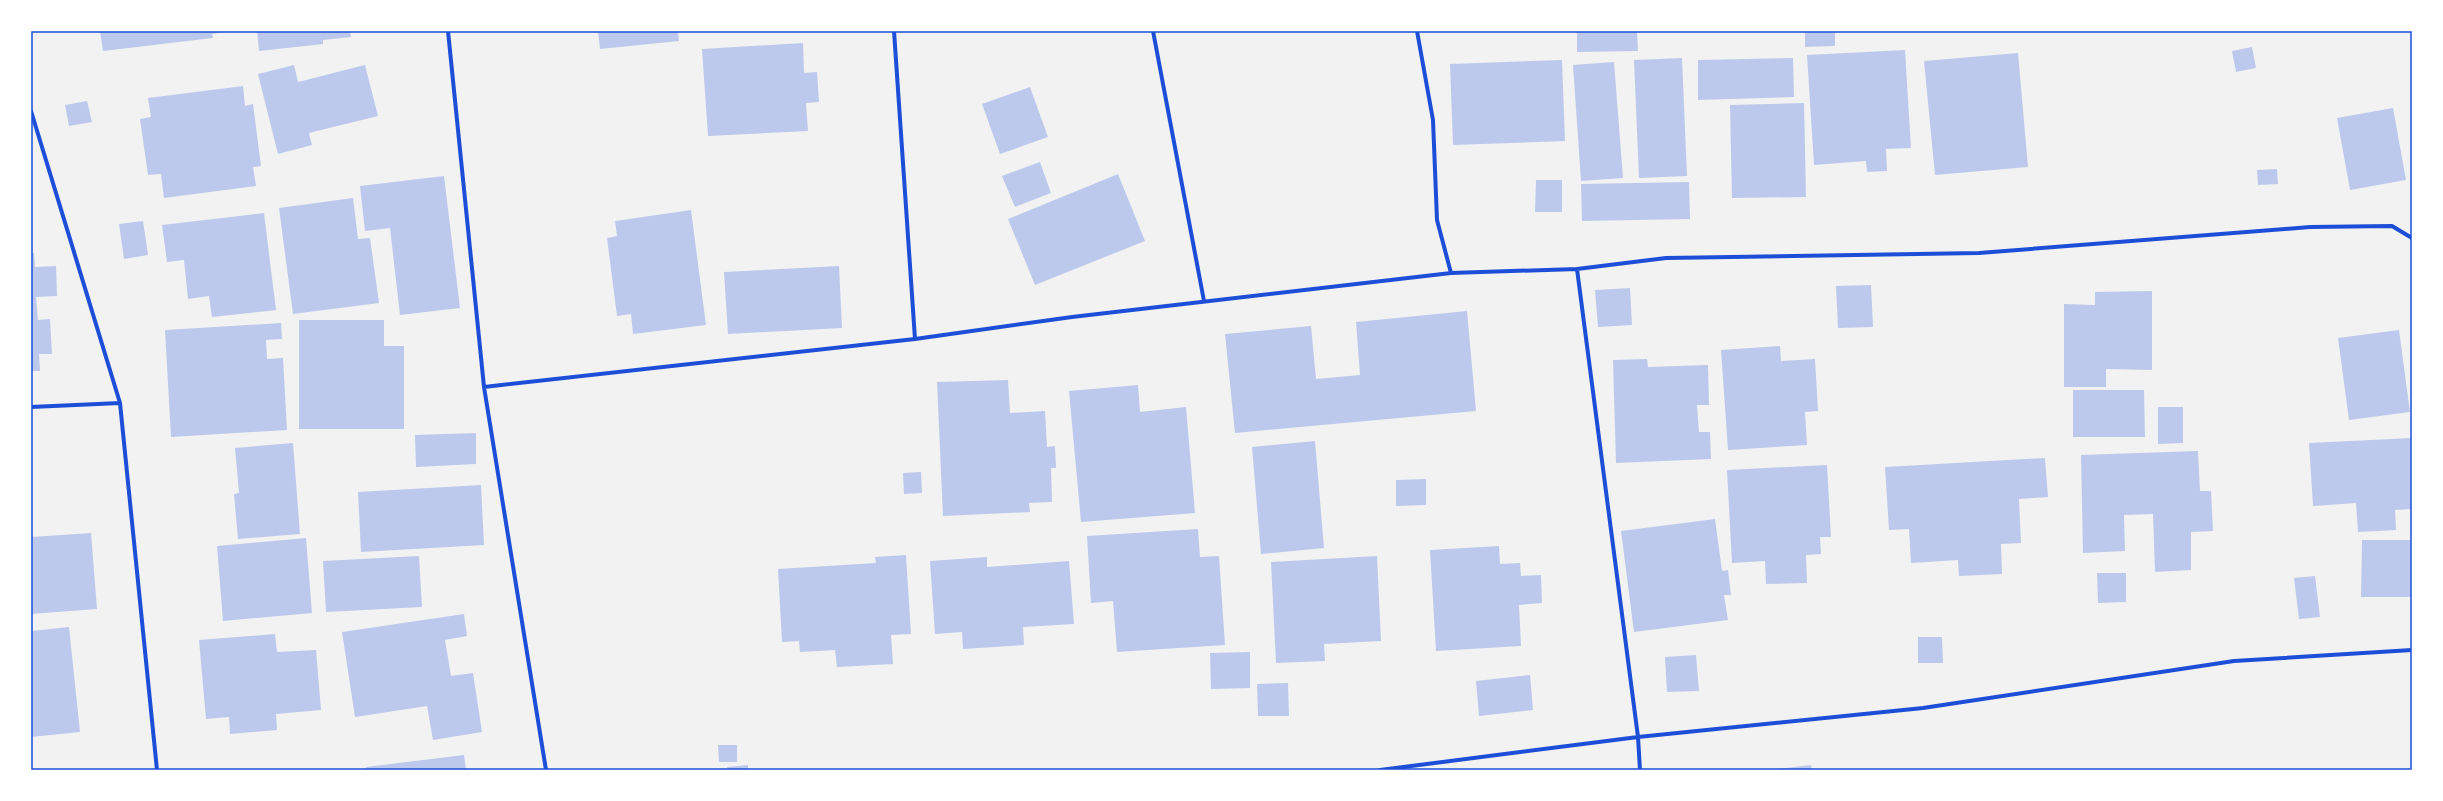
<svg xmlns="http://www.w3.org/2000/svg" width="2443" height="801" font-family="Manrope,sans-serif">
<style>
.building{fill:#bdc9ec}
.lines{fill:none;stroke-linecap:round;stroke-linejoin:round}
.minor{stroke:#1d4ed8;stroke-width:4}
.neatline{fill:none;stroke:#1d4ed8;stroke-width:1.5}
</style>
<rect width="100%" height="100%" fill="#f2f2f2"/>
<path class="building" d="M 100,31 L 226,31 L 226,32 L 212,34 L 213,38 L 103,51 Z
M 257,31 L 350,31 L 351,37 L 323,40 L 323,44 L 259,51 Z
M 598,31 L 678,31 L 679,41 L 600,49 Z
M 1577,31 L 1637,31 L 1638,51 L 1577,52 Z
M 1805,31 L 1835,31 L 1835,46 L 1805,47 Z
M 803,43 L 804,73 L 817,72 L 819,102 L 806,103 L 808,131 L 708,136 L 702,49 Z
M 2252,47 L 2256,68 L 2236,72 L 2232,51 Z
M 1905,50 L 1911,148 L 1886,149 L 1887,171 L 1867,172 L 1866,161 L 1814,165 L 1807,55 Z
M 2018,53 L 2028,167 L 1935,175 L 1924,61 Z
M 1682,58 L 1687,176 L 1639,178 L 1634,60 Z
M 1793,58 L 1794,97 L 1698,100 L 1698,60 Z
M 1562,60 L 1565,141 L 1453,145 L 1450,64 Z
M 1614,62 L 1623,178 L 1581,181 L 1573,65 Z
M 294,65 L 298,82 L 365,65 L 378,116 L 309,133 L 312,145 L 278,154 L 258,74 Z
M 243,86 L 245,106 L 253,104 L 261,166 L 253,167 L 256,186 L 164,198 L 161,174 L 148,175 L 140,119 L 151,117 L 148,98 Z
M 1030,87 L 1048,137 L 1000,154 L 982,104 Z
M 87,101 L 92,122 L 69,126 L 65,105 Z
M 1804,103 L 1806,197 L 1732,198 L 1730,105 Z
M 2393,108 L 2406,180 L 2350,190 L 2337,118 Z
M 1040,162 L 1051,193 L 1015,207 L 1002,176 Z
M 2277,169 L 2278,184 L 2258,185 L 2257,170 Z
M 1118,174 L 1145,241 L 1035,285 L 1008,219 Z
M 444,176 L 460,308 L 400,315 L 390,228 L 365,231 L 360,186 Z
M 1536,180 L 1562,180 L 1562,212 L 1535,212 Z
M 1689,182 L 1690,219 L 1582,221 L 1581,184 Z
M 353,198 L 358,239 L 370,238 L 379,303 L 293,314 L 279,208 Z
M 691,210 L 706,325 L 633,334 L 631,314 L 617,316 L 607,238 L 617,236 L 615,221 Z
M 264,213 L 276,310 L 212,317 L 209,296 L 188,299 L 184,260 L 167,262 L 162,225 Z
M 143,221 L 148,255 L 124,259 L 119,224 Z
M 31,253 L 34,253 L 35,267 L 56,266 L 57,296 L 36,297 L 38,320 L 50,319 L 52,354 L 39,354 L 40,371 L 31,371 Z
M 839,266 L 842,328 L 728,334 L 724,272 Z
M 1871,285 L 1873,327 L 1838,328 L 1836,286 Z
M 1630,288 L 1632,325 L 1598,327 L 1595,290 Z
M 2152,291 L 2152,370 L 2106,369 L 2106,387 L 2064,387 L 2064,304 L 2095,305 L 2095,292 Z
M 1467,311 L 1476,411 L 1235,433 L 1225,334 L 1311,326 L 1316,379 L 1360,375 L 1356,322 Z
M 299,320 L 384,320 L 384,346 L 404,346 L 404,429 L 299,429 Z
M 281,323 L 282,339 L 266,340 L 267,359 L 283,358 L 287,430 L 171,437 L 165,330 Z
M 2399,330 L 2410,412 L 2349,420 L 2338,338 Z
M 1780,346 L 1781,361 L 1815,359 L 1818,411 L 1805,412 L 1807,445 L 1728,450 L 1721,350 Z
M 1647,359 L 1648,367 L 1708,365 L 1709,405 L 1697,405 L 1699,432 L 1710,432 L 1711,459 L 1616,463 L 1613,360 Z
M 1008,380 L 1010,413 L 1045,411 L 1047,447 L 1055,446 L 1056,468 L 1051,468 L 1052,502 L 1029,503 L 1030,512 L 943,516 L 937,382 Z
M 1138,385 L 1140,412 L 1186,407 L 1195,513 L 1081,522 L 1069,391 Z
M 2073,390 L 2144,390 L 2145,437 L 2073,437 Z
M 2158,407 L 2183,407 L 2183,443 L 2158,444 Z
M 476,433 L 476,464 L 416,467 L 415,435 Z
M 2412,438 L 2412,509 L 2395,510 L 2396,530 L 2358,532 L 2356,503 L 2313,506 L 2309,443 Z
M 1315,441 L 1324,548 L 1261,554 L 1252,447 Z
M 293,443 L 300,534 L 238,539 L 234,494 L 239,493 L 235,448 Z
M 2198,451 L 2200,491 L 2211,491 L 2213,531 L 2191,532 L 2191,570 L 2155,572 L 2153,514 L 2124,515 L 2125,551 L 2083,553 L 2081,455 Z
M 2045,458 L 2048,497 L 2019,499 L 2021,543 L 2001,544 L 2002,574 L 1959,576 L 1958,560 L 1911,563 L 1909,529 L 1889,530 L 1885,467 Z
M 1827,465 L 1831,537 L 1820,537 L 1821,554 L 1806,555 L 1807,583 L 1766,584 L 1765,561 L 1732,563 L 1727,470 Z
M 921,472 L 922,493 L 904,494 L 903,473 Z
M 1426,479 L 1426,505 L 1396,506 L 1396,480 Z
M 481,485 L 484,545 L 361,552 L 358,492 Z
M 1715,519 L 1722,571 L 1728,570 L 1731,595 L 1724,595 L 1728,620 L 1634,632 L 1621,531 Z
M 1198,529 L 1200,557 L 1219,556 L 1225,645 L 1117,652 L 1113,601 L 1091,603 L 1087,536 Z
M 91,533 L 97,609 L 31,614 L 31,537 Z
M 306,538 L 312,613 L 223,621 L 217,546 Z
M 2362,540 L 2412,540 L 2412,597 L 2361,597 Z
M 1499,546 L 1500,564 L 1520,563 L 1521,576 L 1541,575 L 1542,603 L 1519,605 L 1521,646 L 1436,651 L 1430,550 Z
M 906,555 L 911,634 L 891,635 L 893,664 L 837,667 L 835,650 L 800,652 L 799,641 L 782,642 L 778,569 L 876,563 L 875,557 Z
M 419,556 L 422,607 L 326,612 L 323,561 Z
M 1377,556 L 1381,641 L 1324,644 L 1325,661 L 1276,663 L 1271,562 Z
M 987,557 L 987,567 L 1069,561 L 1074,624 L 1023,627 L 1024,645 L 963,649 L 962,632 L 935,634 L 930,561 Z
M 2097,573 L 2126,573 L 2126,602 L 2098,603 Z
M 2315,576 L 2320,617 L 2299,619 L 2294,578 Z
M 464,614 L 467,636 L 445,640 L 451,676 L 473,673 L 482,732 L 433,740 L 427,706 L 355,717 L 342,632 Z
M 69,627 L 80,732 L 31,737 L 31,631 Z
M 275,634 L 277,652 L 316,650 L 321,710 L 276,714 L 277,730 L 230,734 L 229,717 L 206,719 L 199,640 Z
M 1918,637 L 1942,637 L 1943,663 L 1918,663 Z
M 1250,652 L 1250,688 L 1211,689 L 1210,653 Z
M 1696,655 L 1699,691 L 1667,692 L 1665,657 Z
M 1530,675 L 1533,710 L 1479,716 L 1476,681 Z
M 1288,683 L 1289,716 L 1258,716 L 1257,684 Z
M 718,745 L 737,745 L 737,762 L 719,762 Z
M 464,755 L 466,770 L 367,770 L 366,767 Z
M 748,765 L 748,770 L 727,770 L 727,767 Z
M 1811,765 L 1812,770 L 1778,770 L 1778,769 Z"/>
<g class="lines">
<path class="minor" d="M 448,31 L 484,387 L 546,770
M 894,31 L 915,339
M 1153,31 L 1204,301
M 1417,31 L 1433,120 L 1437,220 L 1451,273
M 31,111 L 120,403 L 157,770
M 1577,269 L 1638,737 L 1640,770
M 484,387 L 915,339 L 1072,317 L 1451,273 L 1577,269 L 1666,258 L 1979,253 L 2310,227 L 2392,226 L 2412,238
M 31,407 L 120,403
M 1380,770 L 1638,737 L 1923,708 L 2234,661 L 2412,650"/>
</g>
<rect width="2443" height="801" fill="none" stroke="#ffffff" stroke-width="64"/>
<rect x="32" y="32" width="2379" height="737" class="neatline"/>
</svg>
